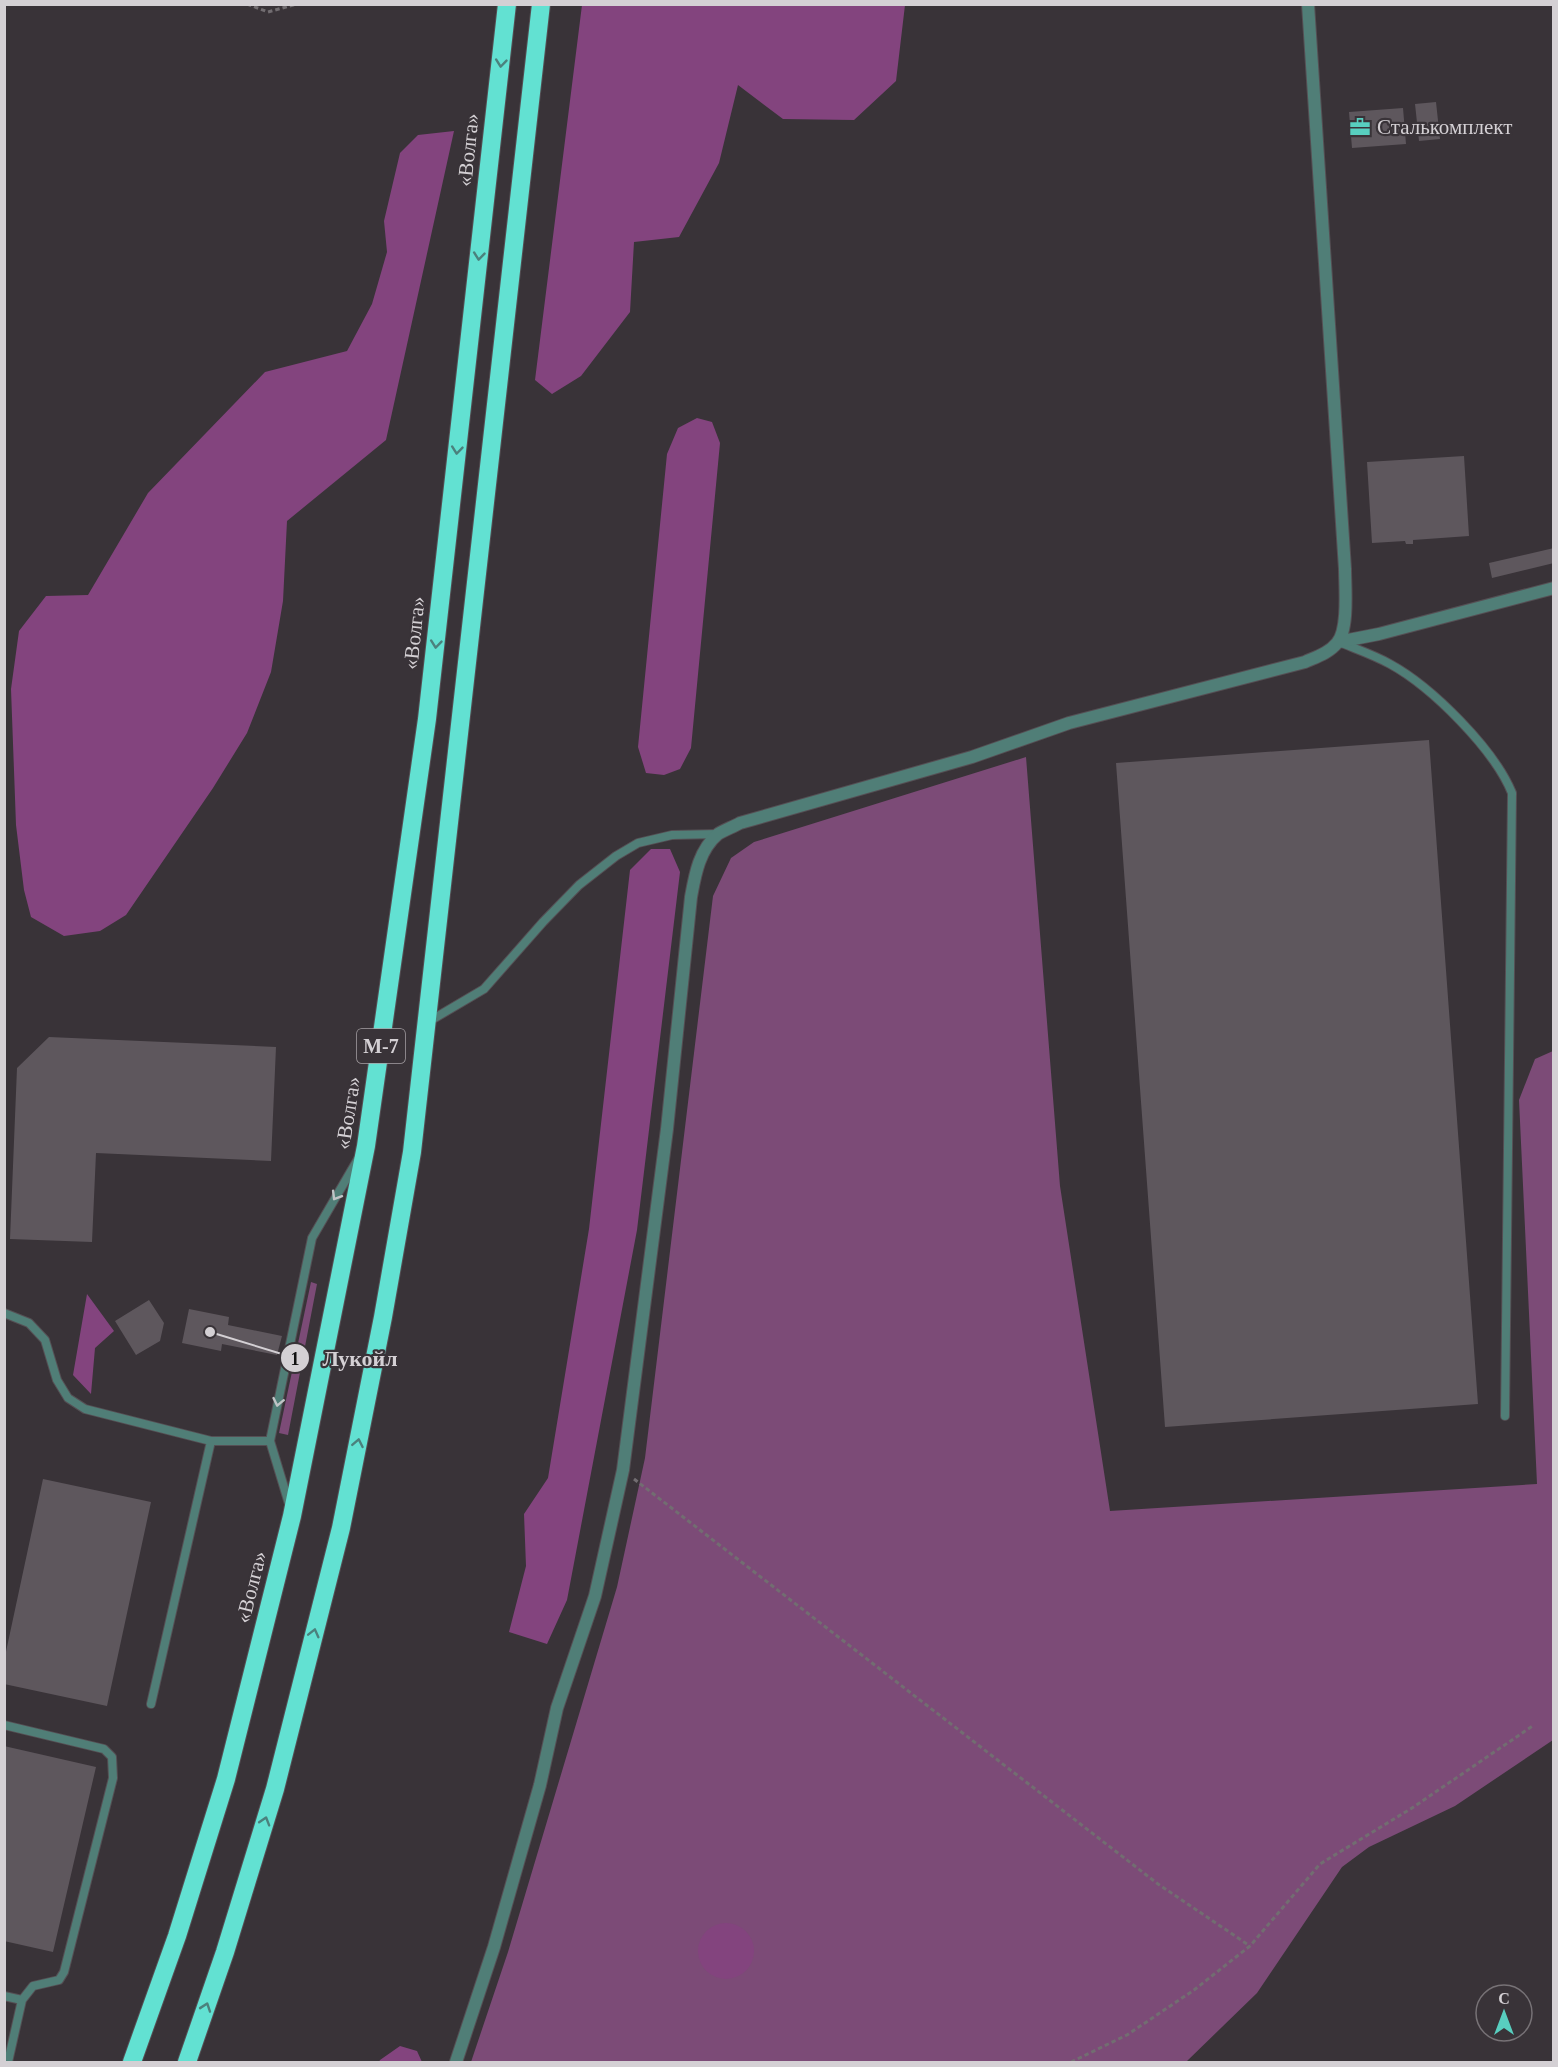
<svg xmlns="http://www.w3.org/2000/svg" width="1558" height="2067" font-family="'Times New Roman',serif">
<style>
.green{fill:#7c4b77}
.forest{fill:#83447e}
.building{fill:#5e575d}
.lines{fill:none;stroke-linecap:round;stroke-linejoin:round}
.lane-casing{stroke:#554f54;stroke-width:10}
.street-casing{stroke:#554f54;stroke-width:14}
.highway-casing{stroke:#554f54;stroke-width:20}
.path{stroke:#726d71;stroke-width:3;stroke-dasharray:4.5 3;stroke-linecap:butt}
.lane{stroke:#507e77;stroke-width:8}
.street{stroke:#507e77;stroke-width:12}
.highway{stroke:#62e1d2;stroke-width:18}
.oneway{stroke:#4b817d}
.oneway2{stroke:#c0c4c6}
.labels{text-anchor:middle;stroke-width:4.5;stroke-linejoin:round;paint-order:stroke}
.shield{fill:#393338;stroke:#a6a1a5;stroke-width:1.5}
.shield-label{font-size:20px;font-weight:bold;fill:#d4d0d4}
.poi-label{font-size:21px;fill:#d4d0d4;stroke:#393338;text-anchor:start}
.street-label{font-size:21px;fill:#d4d0d4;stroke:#393338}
.leader{fill:none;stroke:#d4d0d4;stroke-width:2}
.callout-dot{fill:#d4d0d4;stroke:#393338;stroke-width:2}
.mark-label{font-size:18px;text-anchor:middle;font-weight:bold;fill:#111}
.callout-label{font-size:22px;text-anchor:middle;font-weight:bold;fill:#d4d0d4;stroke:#393338;stroke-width:4.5;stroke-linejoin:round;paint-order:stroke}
</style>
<rect width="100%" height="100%" fill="#393338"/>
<path class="green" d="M 1026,757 L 1060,1186 L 1110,1511 L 1537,1484 L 1519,1100 L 1535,1059 L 1553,1051 L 1553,1740 L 1455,1806 L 1369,1847 L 1342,1867 L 1257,1993 L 1186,2062 L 471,2062 L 508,1952 L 617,1587 L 645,1458 L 713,896 L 731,858 L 754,842 Z
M 311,1282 L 317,1284 L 288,1435 L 279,1433 Z"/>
<path class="forest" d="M 582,5 L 905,5 L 896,81 L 854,120 L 783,119 L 738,85 L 719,163 L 679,237 L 634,242 L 630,312 L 581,376 L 552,394 L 535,380 Z
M 454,131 L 386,440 L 287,521 L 283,601 L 271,672 L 247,733 L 213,788 L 126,915 L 100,931 L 64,936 L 31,917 L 24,890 L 16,825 L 11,689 L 19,631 L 46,596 L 88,595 L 148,493 L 265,372 L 347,351 L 372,304 L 387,252 L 384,221 L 400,153 L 418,135 Z
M 697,418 L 712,422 L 720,443 L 691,748 L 680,769 L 664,775 L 646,773 L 638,747 L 667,454 L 678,428 Z
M 651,849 L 670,849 L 680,872 L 637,1230 L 567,1600 L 547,1644 L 509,1632 L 526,1566 L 524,1514 L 548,1478 L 589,1229 L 630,870 Z
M 87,1294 L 114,1331 L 95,1348 L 91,1394 L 73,1375 Z
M698 1951a28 28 0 1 1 56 0a28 28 0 1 1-56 0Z
M 400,2046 L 417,2051 L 422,2062 L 379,2062 L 380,2060 Z"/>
<path class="building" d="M 1436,102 L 1440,139 L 1419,141 L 1415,104 Z
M 1403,108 L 1406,144 L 1352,148 L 1349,112 Z
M 1464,456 L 1469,536 L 1413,540 L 1413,544 L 1406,544 L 1405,541 L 1372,543 L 1367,462 Z
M 1554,548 L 1554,563 L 1492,578 L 1489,563 Z
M 1429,740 L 1478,1404 L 1165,1427 L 1116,763 Z
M 49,1037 L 276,1047 L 271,1161 L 96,1153 L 92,1242 L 10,1239 L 17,1068 Z
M 149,1300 L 164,1323 L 160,1341 L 136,1355 L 115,1321 Z
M 189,1309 L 229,1317 L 228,1325 L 282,1336 L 277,1355 L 222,1344 L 221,1351 L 182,1343 Z
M 43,1479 L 151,1502 L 107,1706 L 4,1684 L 4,1661 Z
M 4,1746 L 96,1767 L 53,1952 L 4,1941 Z"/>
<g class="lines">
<g class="lane-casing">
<path id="lane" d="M 1339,642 C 1356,649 1374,655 1390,664 C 1432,687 1494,749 1512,793 L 1505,1416
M 428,1022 L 484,989 L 543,922 L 579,885 L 616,856 L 638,843 L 672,835 L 718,834
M 4,1313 L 29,1323 L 45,1340 L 57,1380 L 68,1398 L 85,1409 L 211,1441 L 270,1441
M 290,1507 L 270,1441 L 312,1238 L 358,1159
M 151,1704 L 211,1441
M 4,1725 L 104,1749 L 112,1757 L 113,1778 L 64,1972 L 59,1980 L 33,1986 L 22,2000 L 4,1996
M 8,2062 L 22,2000"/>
</g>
<g class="street-casing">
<path id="street" d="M 1338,642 L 1379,634 L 1554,588
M 456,2062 L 494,1947 L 540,1785 L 557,1708 L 595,1596 L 623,1470 L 667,1129 L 691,897 C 695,875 699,850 718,834 C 724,830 733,827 740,823 L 972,757 L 1069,723 L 1305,662 C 1316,657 1329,653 1337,643 C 1349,630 1345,586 1345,569 L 1308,4"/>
</g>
<g class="highway-casing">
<path id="highway" d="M 132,2062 L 177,1936 L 226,1779 L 292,1516 L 366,1146 L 427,719 L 507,4
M 187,2062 L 225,1952 L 275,1789 L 341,1528 L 383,1317 L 412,1152 L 541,4"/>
</g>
<path class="path" d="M 247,4 L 268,12 L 297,4
M 634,1479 L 1158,1884 L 1250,1946
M 1071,2062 L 1127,2035 L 1194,1990 L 1250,1946 L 1320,1864 L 1412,1808 L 1534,1725"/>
<use href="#lane" class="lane"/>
<use href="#street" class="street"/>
<use href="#highway" class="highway"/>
</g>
<defs><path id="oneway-chevron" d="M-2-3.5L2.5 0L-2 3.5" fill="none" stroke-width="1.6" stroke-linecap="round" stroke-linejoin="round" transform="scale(1.5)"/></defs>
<g class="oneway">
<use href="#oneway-chevron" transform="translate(501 63) rotate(96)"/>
<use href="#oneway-chevron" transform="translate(479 256) rotate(96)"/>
<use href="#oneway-chevron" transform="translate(457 450) rotate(96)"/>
<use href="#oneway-chevron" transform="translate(436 644) rotate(96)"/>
<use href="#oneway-chevron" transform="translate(358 1443) rotate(-79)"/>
<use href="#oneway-chevron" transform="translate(314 1633) rotate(-76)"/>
<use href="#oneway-chevron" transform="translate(265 1821) rotate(-73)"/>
<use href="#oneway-chevron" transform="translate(206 2007) rotate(-71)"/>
</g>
<g class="oneway2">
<use href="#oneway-chevron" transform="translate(336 1196) rotate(121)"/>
<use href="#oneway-chevron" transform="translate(278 1402) rotate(102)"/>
</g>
<defs>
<g id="office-bare" transform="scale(1.62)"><path d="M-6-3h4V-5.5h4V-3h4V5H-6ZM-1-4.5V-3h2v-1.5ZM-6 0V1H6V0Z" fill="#58cebf" stroke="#393338" stroke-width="2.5" paint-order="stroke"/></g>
</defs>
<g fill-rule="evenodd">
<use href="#office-bare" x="1360" y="127"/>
</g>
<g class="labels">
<rect class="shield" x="357" y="1029" width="48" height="34" rx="4.5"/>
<g class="shield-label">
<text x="381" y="1053">М-7</text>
</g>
<g class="poi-label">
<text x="1377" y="134">Сталькомплект</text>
</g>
<g class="street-label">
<text transform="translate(468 150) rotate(-84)" y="7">«Волга»</text>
<text transform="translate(414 633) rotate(-84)" y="7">«Волга»</text>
<text transform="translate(348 1113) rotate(-81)" y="7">«Волга»</text>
<text transform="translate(251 1587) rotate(-76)" y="7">«Волга»</text>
</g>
</g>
<path class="leader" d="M210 1332L295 1358"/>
<g class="callout-dot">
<circle cx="210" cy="1332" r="6"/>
<circle cx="295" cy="1358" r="15"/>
</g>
<g class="mark-label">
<text x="295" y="1365">1</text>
</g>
<g class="callout-label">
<text x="360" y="1366">Лукойл</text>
</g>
<rect width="1558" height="2067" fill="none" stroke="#d4d0d4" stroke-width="12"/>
<g transform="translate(1504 2013)"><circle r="28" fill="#393338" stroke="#777276" stroke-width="1.5"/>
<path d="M0-4.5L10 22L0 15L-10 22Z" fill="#58cebf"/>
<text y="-9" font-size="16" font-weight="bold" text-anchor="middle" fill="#d4d0d4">С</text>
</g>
</svg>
